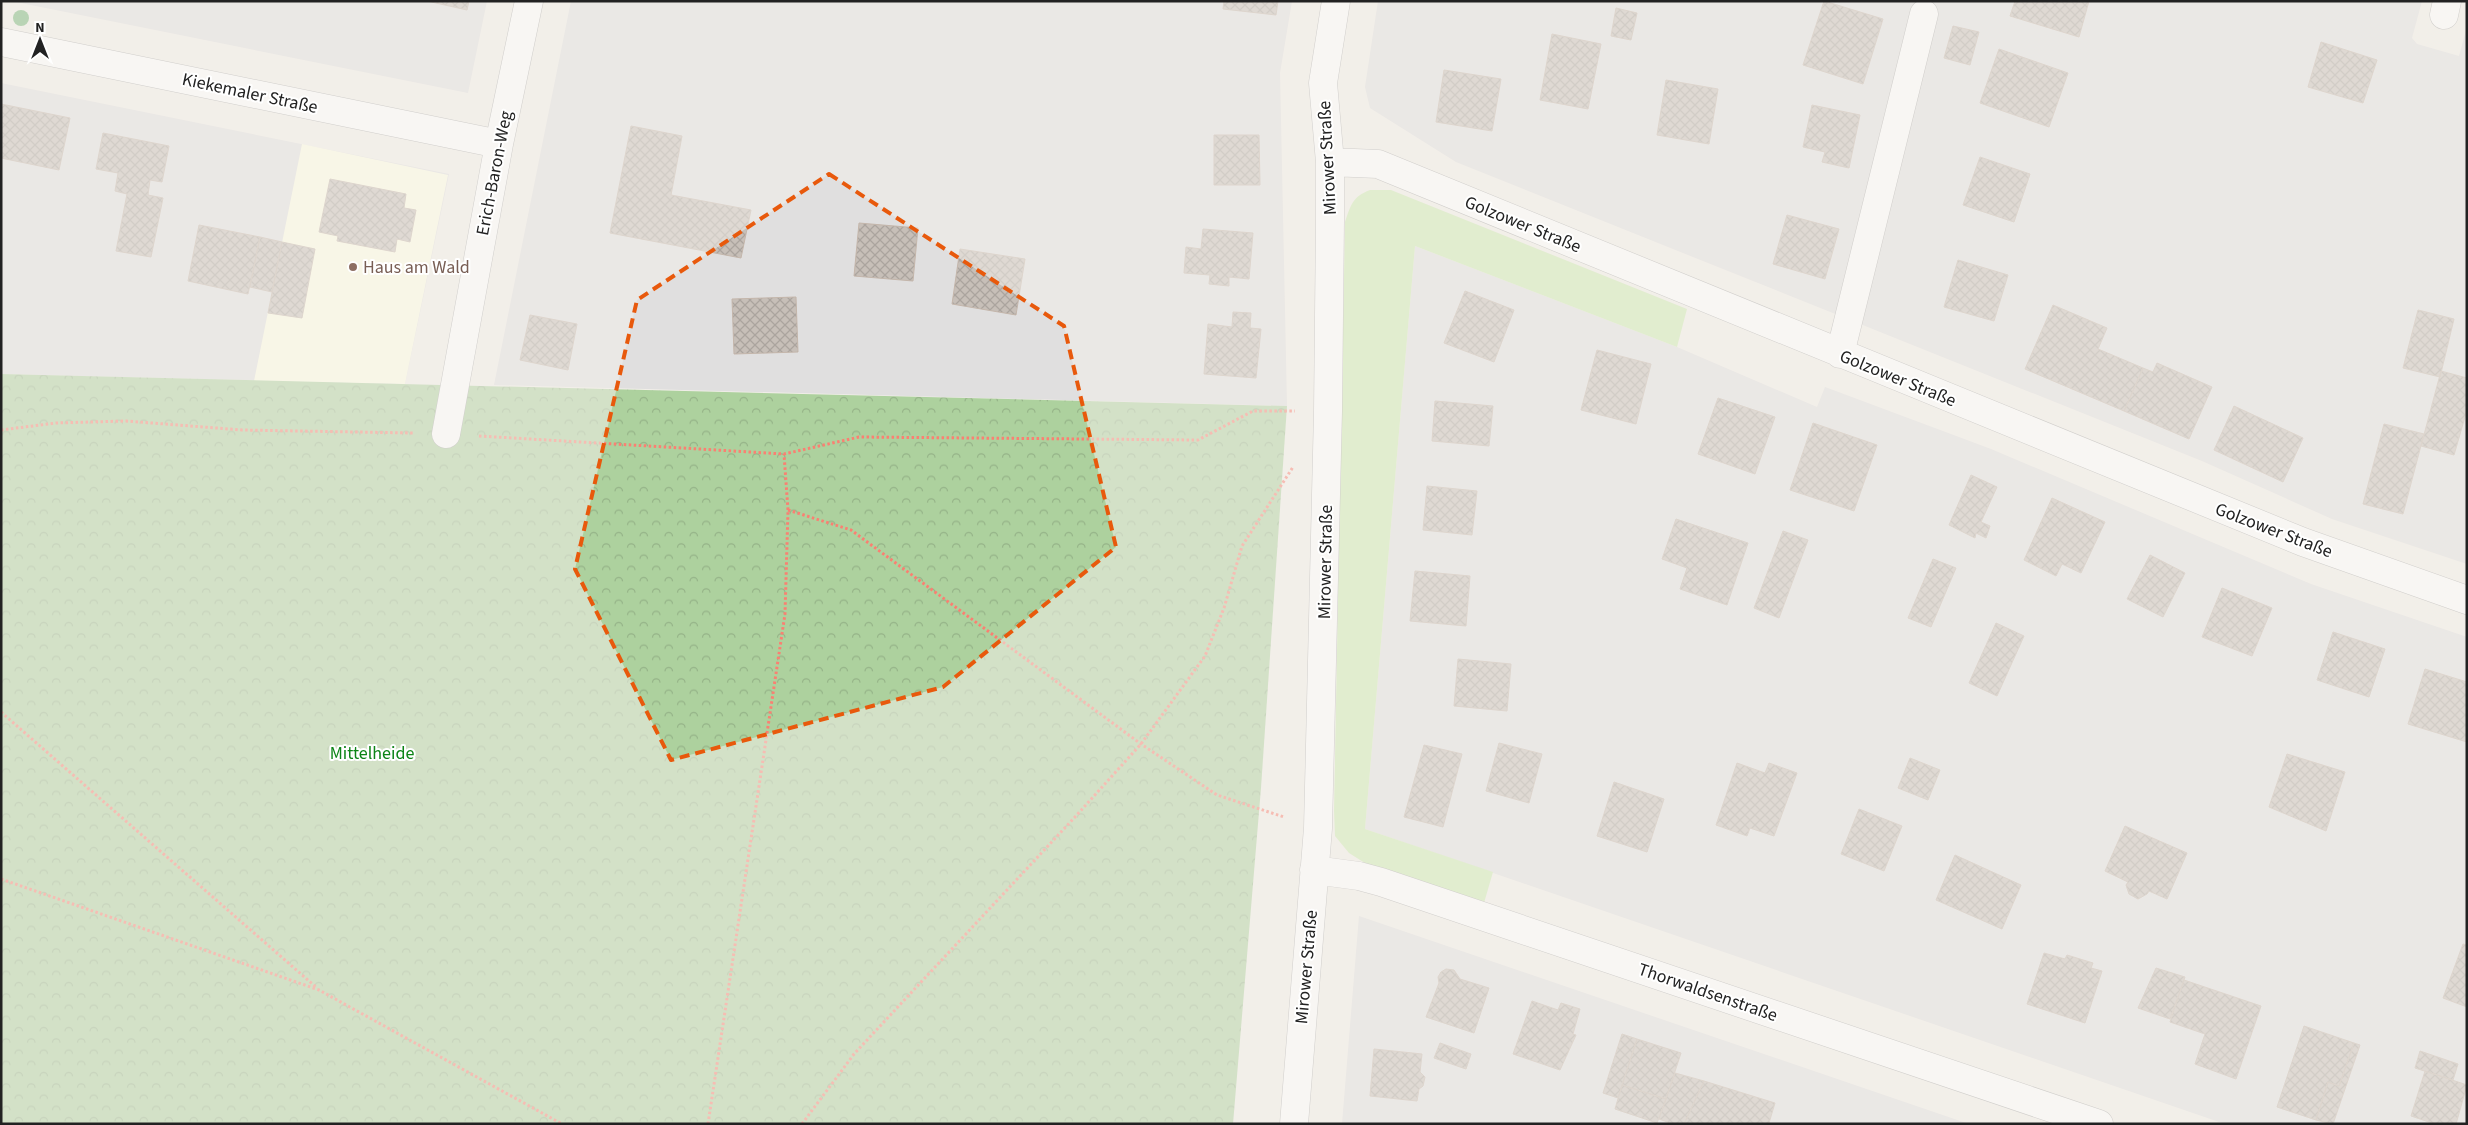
<svg xmlns="http://www.w3.org/2000/svg" width="2468" height="1125" font-family="'Source Sans 3',sans-serif">
<style>
.residential{fill:#e0dfdf}
.education{fill:#ffffe5}
.grass{fill:#cdebb0}
.forest{fill:url(#forest-crowns)}
.building{fill:url(#building-cross-hatch);stroke:#c4b6ab}
.lines{fill:none;stroke-linecap:round;stroke-linejoin:round}
.minor-casing{stroke:#a9a9a9;stroke-width:29}
.path{stroke:#fa8072;stroke-width:3;stroke-dasharray:2.5 2.5;stroke-linecap:butt}
.minor{stroke:#fff;stroke-width:28}
.tree{fill:#74b475}
.marked{fill:none;stroke:#e8590c;stroke-width:4;stroke-dasharray:10 6;stroke-linejoin:round}
.education-dot{fill:#8d6e63;stroke:#fff;stroke-width:2}
.labels{text-anchor:middle;stroke-width:4;stroke-linejoin:round;paint-order:stroke}
.street-label{font-size:18px;fill:#222;stroke:#fff}
.education-label{font-size:18px;fill:#785e54;stroke:#fff;text-anchor:start}
.park-label{font-size:18px;fill:#0c8416;stroke:#fff}
</style>
<defs>
<pattern id="forest-crowns" width="20" height="18" patternUnits="userSpaceOnUse" patternTransform="scale(1.25)"><rect width="20" height="18" fill="#add19e"/><path d="M2 6a3 3 0 1 1 6 0M12 15a3 3 0 1 1 6 0" fill="none" stroke="#95b388"/></pattern>
<pattern id="building-cross-hatch" width="8" height="8" patternUnits="userSpaceOnUse" patternTransform="scale(1.25)"><rect width="8" height="8" fill="#c7bfb8"/><path d="M0 0l8 8M0 8l8-8" fill="none" stroke="#aba49e"/></pattern>
</defs>
<rect width="100%" height="100%" fill="#f2efe9"/>
<path class="residential" d="M 11,1 L 487,1 L 468,93 Z
M 571,1 L 1292,1 L 1280,73 L 1287,406 L 494,385 Z
M 1378,1 L 2422,1 L 2412,38 L 2417,44 L 2459,56 L 2467,27 L 2467,564 L 2332,519 L 2202,461 L 1456,162 L 1370,108 L 1365,87 Z
M 1,83 L 449,174 L 405,384 L 1,374 Z
M 1415,246 L 1677,347 L 1817,407 L 1825,387 L 1991,449 L 2311,584 L 2467,637 L 2467,1124 L 2225,1124 L 1365,829 Z
M 1359,916 L 1969,1124 L 1342,1124 Z"/>
<path class="education" d="M 302,144 L 448,175 L 405,384 L 254,381 Z"/>
<path class="grass" d="M 1370,190 L 1391,190 L 1687,309 L 1677,347 L 1415,246 L 1365,829 L 1493,872 L 1484,903 L 1368,865 L 1349,853 L 1335,836 L 1334,811 L 1345,222 C 1351,205 1352,197 1370,190 Z"/>
<path class="forest" d="M 1,374 L 1287,406 L 1261,788 L 1233,1124 L 1,1124 Z"/>
<path class="building" d="M 427,1 L 469,1 L 467,10 Z
M 1224,1 L 1278,1 L 1276,15 L 1223,9 Z
M 1824,1 L 1883,19 L 1863,84 L 1803,65 Z
M 2015,1 L 2089,1 L 2079,37 L 2010,16 Z
M 1616,8 L 1637,13 L 1631,40 L 1611,36 Z
M 1953,26 L 1979,32 L 1970,65 L 1944,58 Z
M 1552,34 L 1601,44 L 1588,109 L 1540,100 Z
M 2321,42 L 2377,60 L 2363,103 L 2308,87 Z
M 1999,49 L 2068,73 L 2049,127 L 1980,103 Z
M 1444,70 L 1501,79 L 1492,131 L 1436,122 Z
M 1666,80 L 1718,89 L 1709,144 L 1657,135 Z
M 1,104 L 70,118 L 59,170 L 1,158 Z
M 1812,105 L 1860,115 L 1849,168 L 1822,162 L 1825,152 L 1803,147 Z
M 631,126 L 682,136 L 671,195 L 751,210 L 741,258 L 610,233 Z
M 103,133 L 169,146 L 162,182 L 150,180 L 148,195 L 163,198 L 151,257 L 116,251 L 127,194 L 115,191 L 118,173 L 96,169 Z
M 1214,135 L 1259,135 L 1260,185 L 1214,185 Z
M 1980,157 L 2030,174 L 2014,222 L 1963,205 Z
M 330,179 L 406,194 L 404,208 L 416,210 L 410,242 L 397,239 L 395,252 L 337,241 L 338,236 L 319,232 Z
M 1787,215 L 1839,229 L 1825,279 L 1773,264 Z
M 859,223 L 918,228 L 913,281 L 854,276 Z
M 199,225 L 260,237 L 248,294 L 188,281 Z
M 1203,229 L 1253,233 L 1249,279 L 1229,277 L 1229,286 L 1209,284 L 1210,275 L 1184,273 L 1186,247 L 1201,249 Z
M 260,237 L 282,242 L 272,292 L 250,287 Z
M 282,242 L 315,249 L 302,318 L 268,313 Z
M 960,249 L 1025,259 L 1016,315 L 952,304 Z
M 1958,260 L 2008,275 L 1994,321 L 1944,307 Z
M 1465,291 L 1514,310 L 1494,362 L 1444,343 Z
M 796,297 L 798,352 L 734,354 L 732,299 Z
M 2053,305 L 2107,328 L 2098,349 L 2143,368 L 2124,411 L 2025,369 Z
M 2418,310 L 2454,319 L 2440,377 L 2403,368 Z
M 1233,312 L 1251,313 L 1250,328 L 1261,329 L 1256,378 L 1204,374 L 1208,324 L 1232,327 Z
M 530,315 L 577,324 L 568,370 L 520,360 Z
M 1597,350 L 1651,364 L 1636,424 L 1581,410 Z
M 2157,363 L 2212,387 L 2189,439 L 2124,411 L 2143,368 L 2153,372 Z
M 2441,371 L 2467,378 L 2467,410 L 2454,455 L 2421,446 Z
M 1718,398 L 1775,417 L 1755,474 L 1698,454 Z
M 1435,401 L 1493,406 L 1489,446 L 1432,441 Z
M 2234,406 L 2303,438 L 2283,482 L 2214,450 Z
M 1813,423 L 1877,445 L 1854,511 L 1790,490 Z
M 2384,424 L 2424,434 L 2403,514 L 2363,504 Z
M 1971,475 L 1997,487 L 1981,522 L 1990,526 L 1986,538 L 1976,533 L 1975,538 L 1949,525 Z
M 1427,486 L 1477,491 L 1472,535 L 1423,530 Z
M 2052,498 L 2105,522 L 2081,573 L 2062,564 L 2056,576 L 2024,560 Z
M 1676,519 L 1748,543 L 1727,605 L 1680,589 L 1687,568 L 1662,559 Z
M 1783,531 L 1808,540 L 1779,618 L 1754,608 Z
M 2150,555 L 2185,573 L 2163,617 L 2127,599 Z
M 1933,559 L 1956,568 L 1931,627 L 1908,618 Z
M 1415,571 L 1470,576 L 1466,626 L 1410,621 Z
M 2222,588 L 2272,608 L 2252,656 L 2202,637 Z
M 1996,623 L 2024,636 L 1997,696 L 1969,683 Z
M 2333,632 L 2385,649 L 2369,697 L 2317,680 Z
M 1458,659 L 1511,664 L 1507,711 L 1454,706 Z
M 2425,669 L 2467,682 L 2467,742 L 2408,724 Z
M 1499,743 L 1542,754 L 1529,803 L 1486,791 Z
M 1424,745 L 1462,754 L 1443,827 L 1404,817 Z
M 2287,754 L 2345,772 L 2326,831 L 2269,807 Z
M 1910,758 L 1940,770 L 1928,800 L 1898,788 Z
M 1737,763 L 1765,773 L 1769,763 L 1797,773 L 1774,836 L 1750,828 L 1747,836 L 1716,825 Z
M 1614,782 L 1664,799 L 1647,852 L 1597,836 Z
M 1859,809 L 1902,826 L 1884,871 L 1841,854 Z
M 2125,826 L 2187,853 L 2167,899 L 2149,891 L 2147,894 L 2138,899 L 2129,894 L 2126,885 L 2128,882 L 2105,871 Z
M 1955,855 L 2021,885 L 2002,929 L 1936,900 Z
M 2463,944 L 2467,945 L 2467,1007 L 2443,998 Z
M 2044,953 L 2065,959 L 2067,955 L 2093,963 L 2091,968 L 2102,971 L 2085,1023 L 2027,1004 Z
M 2156,968 L 2185,977 L 2170,1019 L 2138,1008 Z
M 1446,969 L 1454,970 L 1460,979 L 1489,988 L 1474,1033 L 1426,1017 L 1439,983 L 1438,977 L 1441,972 Z
M 2184,980 L 2261,1006 L 2236,1079 L 2195,1064 L 2205,1034 L 2170,1022 Z
M 1532,1001 L 1558,1010 L 1561,1003 L 1580,1009 L 1573,1034 L 1576,1035 L 1560,1070 L 1513,1054 Z
M 2304,1026 L 2354,1043 L 2339,1086 L 2328,1082 L 2316,1120 L 2277,1107 Z
M 1622,1034 L 1637,1039 L 1618,1098 L 1603,1093 Z
M 1637,1039 L 1681,1053 L 1666,1099 L 1622,1085 Z
M 1440,1043 L 1471,1054 L 1466,1069 L 1434,1058 Z
M 2354,1043 L 2360,1045 L 2333,1124 L 2316,1120 L 2328,1082 L 2339,1086 Z
M 1374,1049 L 1422,1054 L 1420,1072 L 1425,1077 L 1423,1086 L 1419,1089 L 1417,1101 L 1370,1096 Z
M 2420,1051 L 2458,1064 L 2453,1080 L 2415,1068 Z
M 2425,1071 L 2467,1085 L 2456,1124 L 2435,1124 L 2411,1116 Z
M 1675,1073 L 1704,1081 L 1684,1124 L 1673,1124 L 1659,1119 Z
M 1704,1081 L 1775,1103 L 1769,1123 L 1772,1124 L 1684,1124 Z
M 1622,1085 L 1666,1099 L 1657,1123 L 1615,1109 Z"/>
<g class="lines">
<g class="minor-casing">
<path id="minor" d="M 2444,15 L 2447,1
M 1,42 L 499,144
M 1330,162 L 1378,164 L 2303,542 L 2467,600
M 1840,354 L 1924,14
M 446,434 L 499,144 L 529,1
M 1314,870 L 1359,876 L 1381,882 L 2099,1124
M 1294,1124 L 1318,828 L 1328,411 L 1330,220 L 1330,162 L 1323,83 L 1336,1"/>
</g>
<path class="path" d="M 1,430 L 56,423 L 126,421 L 242,430 L 413,433
M 479,436 L 784,454 L 859,437 L 1198,440 L 1253,411 L 1295,411
M 788,510 L 851,530 L 1141,744 L 1217,795 L 1284,817
M 1,712 L 317,988
M 1,879 L 319,990 L 562,1124
M 708,1124 L 785,614 L 788,510 L 784,454
M 802,1124 L 854,1054 L 1075,817 L 1141,744 L 1205,656 L 1224,608 L 1242,546 L 1293,467"/>
<use href="#minor" class="minor"/>
</g>
<circle class="tree" cx="21" cy="18" r="8"/>
<path d="M0 0H2468V1125H0ZM 829,174 L 1064,326 L 1116,547 L 943,687 L 671,760 L 575,569 L 637,300 Z" fill="#f2efe9" fill-opacity=".55" fill-rule="evenodd"/>
<path class="marked" d="M 829,174 L 1064,326 L 1116,547 L 943,687 L 671,760 L 575,569 L 637,300 Z"/>
<circle class="education-dot" cx="353" cy="267" r="5"/>
<g class="labels">
<g class="street-label">
<text transform="translate(250 93) rotate(12)" y="6">Kiekemaler Straße</text>
<text transform="translate(1327 158) rotate(-93)" y="6">Mirower Straße</text>
<text transform="translate(494 173) rotate(-79)" y="6">Erich-Baron-Weg</text>
<text transform="translate(1523 224) rotate(22)" y="6">Golzower Straße</text>
<text transform="translate(1898 378) rotate(22)" y="6">Golzower Straße</text>
<text transform="translate(2274 530) rotate(21)" y="6">Golzower Straße</text>
<text transform="translate(1325 562) rotate(-89)" y="6">Mirower Straße</text>
<text transform="translate(1306 967) rotate(-85)" y="6">Mirower Straße</text>
<text transform="translate(1708 992) rotate(19)" y="6">Thorwaldsenstraße</text>
</g>
<g class="education-label">
<text x="363" y="273">Haus am Wald</text>
</g>
<g class="park-label">
<text x="372" y="759">Mittelheide</text>
</g>
</g>
<rect width="2468" height="1125" fill="none" stroke="#222222" stroke-width="5"/>
<g transform="translate(40 40)" stroke="#ffffff" stroke-width="4" paint-order="stroke">
<path d="M0-4L9 19L0 12L-9 19Z" fill="#222222"/>
<text y="-8" font-size="14" font-weight="bold" text-anchor="middle" fill="#222222">N</text>
</g>
</svg>
